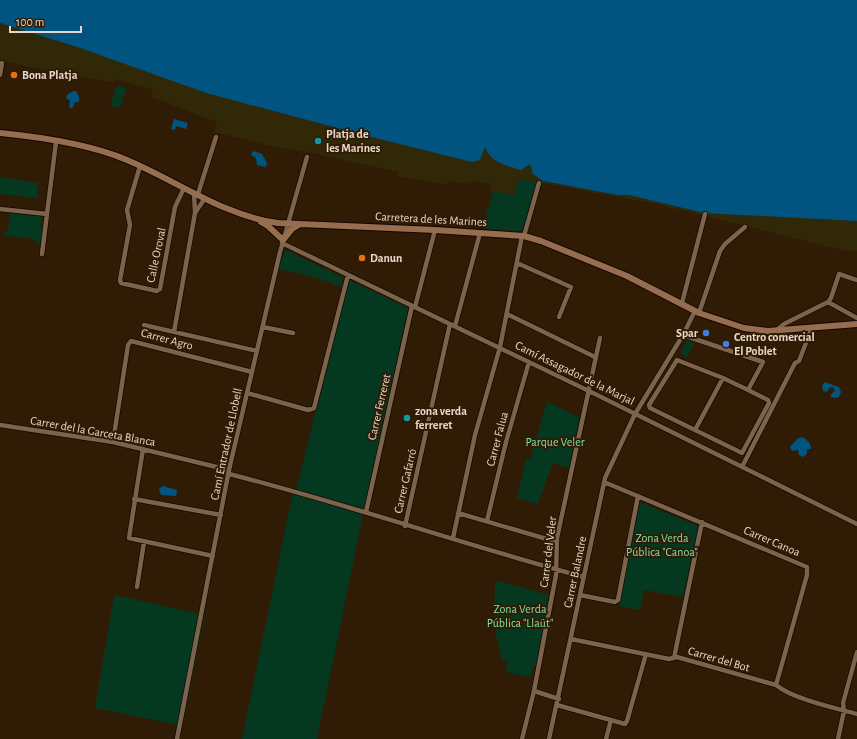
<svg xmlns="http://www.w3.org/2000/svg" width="857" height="739" font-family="'Alegreya Sans',sans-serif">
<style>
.green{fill:#043820}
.sand{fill:#302806}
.water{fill:#01547f}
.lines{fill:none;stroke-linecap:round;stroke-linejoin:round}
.street-casing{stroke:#170600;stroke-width:6}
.secondary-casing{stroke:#170600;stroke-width:8}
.street{stroke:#7c634b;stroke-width:4.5}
.secondary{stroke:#956e50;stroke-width:6}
.food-dot{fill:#e8710a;stroke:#301c04;stroke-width:1.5}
.culture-dot{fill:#0f9aa8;stroke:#301c04;stroke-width:1.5}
.shop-dot{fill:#3f7fe0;stroke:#301c04;stroke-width:1.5}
.labels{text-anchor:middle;stroke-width:4;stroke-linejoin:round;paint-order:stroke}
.poi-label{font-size:12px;font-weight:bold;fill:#e5d7c9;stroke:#301c04;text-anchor:start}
.street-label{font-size:12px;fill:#e5d7c9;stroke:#301c04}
.park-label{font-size:12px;fill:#7ce2a6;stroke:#301c04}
</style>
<rect width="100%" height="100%" fill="#301c04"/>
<path class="green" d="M 117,85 L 127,88 L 120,108 L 110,105 Z
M 0,177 L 38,183 L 37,198 L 0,194 Z
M 519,179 L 538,182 L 525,228 L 520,231 L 484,229 L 483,227 L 493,191 L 514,195 Z
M 9,213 L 43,217 L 40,226 L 43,227 L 40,244 L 29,238 L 4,236 L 4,231 L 8,231 L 8,226 L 10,226 Z
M 286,250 L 342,277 L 342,287 L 310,276 L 280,269 L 278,267 Z
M 349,280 L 408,308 L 364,510 L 296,490 Z
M 687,340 L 694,343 L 687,357 L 680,354 Z
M 547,401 L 580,418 L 569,468 L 553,463 L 538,504 L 517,498 L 526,459 L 530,460 Z
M 293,492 L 363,514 L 317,739 L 242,739 Z
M 639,502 L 696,525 L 698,528 L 683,597 L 644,590 L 640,610 L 619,606 Z
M 495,580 L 549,595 L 536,666 L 533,666 L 530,677 L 506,672 L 508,661 L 502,660 L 494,626 Z
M 114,595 L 205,615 L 183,726 L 95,708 Z"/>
<path class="sand" d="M 0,23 L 80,48 L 206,93 L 363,135 L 472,161 L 485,147 L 525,168 L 530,164 C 532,174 541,181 551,183 L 617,195 L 629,195 L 704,213 L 857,221 L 857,251 L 842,250 L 657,204 L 519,179 L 514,195 L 490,191 L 491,184 L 471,181 L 470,184 L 450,181 L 448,185 L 397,176 L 398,172 L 303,151 L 288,148 L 283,149 L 214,132 L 217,122 L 151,97 L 153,90 L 115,79 L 114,83 L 0,61 Z"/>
<path class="water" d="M 0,0 L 857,0 L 857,221 L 704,213 L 629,195 L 617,195 L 543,181 L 533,174 L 530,164 L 521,170 C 507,166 491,163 485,147 L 480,160 L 472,162 L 363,135 L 206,93 L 80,48 L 0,23 Z
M 74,91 L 76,91 L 79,97 L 79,102 L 75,102 L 72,109 L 69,107 L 70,101 L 66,98 L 68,94 Z
M 174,119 L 188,123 L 186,129 L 176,126 L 175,130 L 171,129 Z
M 253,151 L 262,154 L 267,163 L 266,167 L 257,165 L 256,158 L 251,155 Z
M 825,382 L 839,387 L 841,392 L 839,397 L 834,398 L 830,396 L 835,390 L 833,387 L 829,388 L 827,392 L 823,391 L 822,385 Z
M 802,437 C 806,439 812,444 811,449 L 807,449 L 807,454 L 803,457 L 799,455 L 798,450 L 792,451 L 790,447 L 797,439 Z
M 163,486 L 177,490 L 176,496 L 161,495 L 159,489 Z"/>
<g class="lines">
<g class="street-casing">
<path id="street" d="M 0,75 L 2,63
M 140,166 L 127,210 L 130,225 L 120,280 L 121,283 L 157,291 L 160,289 L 175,207 L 184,188
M 198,194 L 216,137
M 0,209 L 47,214
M 195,213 L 205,198
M 524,236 L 539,183
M 282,243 L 589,391 L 857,524
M 42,254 L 56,142
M 517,263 L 571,287 L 559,317
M 828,302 L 831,298 L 839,274 L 857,280
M 682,303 L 705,214
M 415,307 L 435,230
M 699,313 L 720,251 L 725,244 L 745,227
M 507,314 L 595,357
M 144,325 L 257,351
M 455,326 L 480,233
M 263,327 L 293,333
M 777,330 L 784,324 L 828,302 L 857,318
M 174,332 L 195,213 L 194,193
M 683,335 L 763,362 L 748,390 L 723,378 L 677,360 L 649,405 L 650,408 L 742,453 L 769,403 L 768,400 L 748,390
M 247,393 L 308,410 L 314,408 L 348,275
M 0,425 L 113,442 L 229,470
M 695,430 L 723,378
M 113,442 L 128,345 L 131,341 L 252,372
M 143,449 L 129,538 L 213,556
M 742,467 L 795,363 L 799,361 L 812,327
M 229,474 C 348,504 465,545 584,577
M 604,482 L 807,567 L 807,575 L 776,685
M 134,499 L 221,515
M 366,512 L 412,306
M 458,513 L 557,542
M 487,521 L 506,442 L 529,362
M 405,526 L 450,324
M 453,538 L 475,435 L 500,347 L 522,236
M 137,587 L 144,542
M 580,595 L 615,602 L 618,600 L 638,496
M 571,639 L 669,659 L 677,657 L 776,685 C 793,699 835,708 857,714
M 674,658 L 702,522
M 534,691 L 559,699
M 557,705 L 625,724 L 627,721 L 646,654
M 177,739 L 229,470 L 280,252 L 307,157
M 522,739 L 534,691 L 556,575 L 557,538 L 600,338
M 549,739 L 605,478 L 635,414 L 683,335 L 695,311
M 606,739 L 611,720
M 838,739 L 844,711 L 843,703 L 857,652"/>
</g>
<g class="secondary-casing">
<path id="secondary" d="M 0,133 C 40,137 90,144 127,160 C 177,181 224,216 278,223 L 435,230 L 524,236 L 541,241 L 627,276 L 699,313 L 744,328 L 768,331 L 857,324
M 261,222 L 268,226 L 283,240 L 292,229 L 300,224"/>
</g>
<use href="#street" class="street"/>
<use href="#secondary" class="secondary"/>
</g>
<g class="food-dot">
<circle cx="14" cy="75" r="4"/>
<circle cx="362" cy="258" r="4"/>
</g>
<g class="culture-dot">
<circle cx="318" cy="141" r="4"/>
<circle cx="407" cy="418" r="4"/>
</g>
<g class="shop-dot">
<circle cx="706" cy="333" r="4"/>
<circle cx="726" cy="344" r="4"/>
</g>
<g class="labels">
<g class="poi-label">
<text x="22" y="79">Bona Platja</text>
<text x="326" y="138">Platja de<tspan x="326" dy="14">les Marines</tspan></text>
<text x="370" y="262">Danun</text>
<text x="698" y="337" text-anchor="end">Spar</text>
<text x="734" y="341">Centro comercial<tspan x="734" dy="14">El Poblet</tspan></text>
<text x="415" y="415">zona verda<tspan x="415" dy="14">ferreret</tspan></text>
</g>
<g class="street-label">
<text transform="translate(431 219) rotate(3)" y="4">Carretera de les Marines</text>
<text transform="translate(156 255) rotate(-78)" y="4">Calle Oroval</text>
<text transform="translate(167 339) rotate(15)" y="4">Carrer Agro</text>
<text transform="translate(575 373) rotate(26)" y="4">Camí Assagador de la Marjal</text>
<text transform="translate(379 407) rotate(-77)" y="4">Carrer Ferreret</text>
<text transform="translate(93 431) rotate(10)" y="4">Carrer del la Garceta Blanca</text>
<text transform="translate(497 439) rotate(-75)" y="4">Carrer Falua</text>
<text transform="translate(226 444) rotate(-78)" y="4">Camí Entrador de Llobell</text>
<text transform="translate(405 481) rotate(-77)" y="4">Carrer Gafarró</text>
<text transform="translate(772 541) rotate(23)" y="4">Carrer Canoa</text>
<text transform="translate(548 552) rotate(-83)" y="4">Carrer del Veler</text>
<text transform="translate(575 572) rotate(-78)" y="4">Carrer Balandre</text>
<text transform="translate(719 659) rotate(16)" y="4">Carrer del Bot</text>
</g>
<g class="park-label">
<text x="555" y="446">Parque Veler</text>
<text x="662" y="542">Zona Verda<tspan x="662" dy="14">Pública "Canoa"</tspan></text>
<text x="520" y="613">Zona Verda<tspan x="520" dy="14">Pública "Llaüt"</tspan></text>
</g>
</g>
<path d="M10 26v6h71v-6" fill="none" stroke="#e5d7c9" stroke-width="2"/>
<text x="16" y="26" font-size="12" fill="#e5d7c9" stroke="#301c04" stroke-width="3" paint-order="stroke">100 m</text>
</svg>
